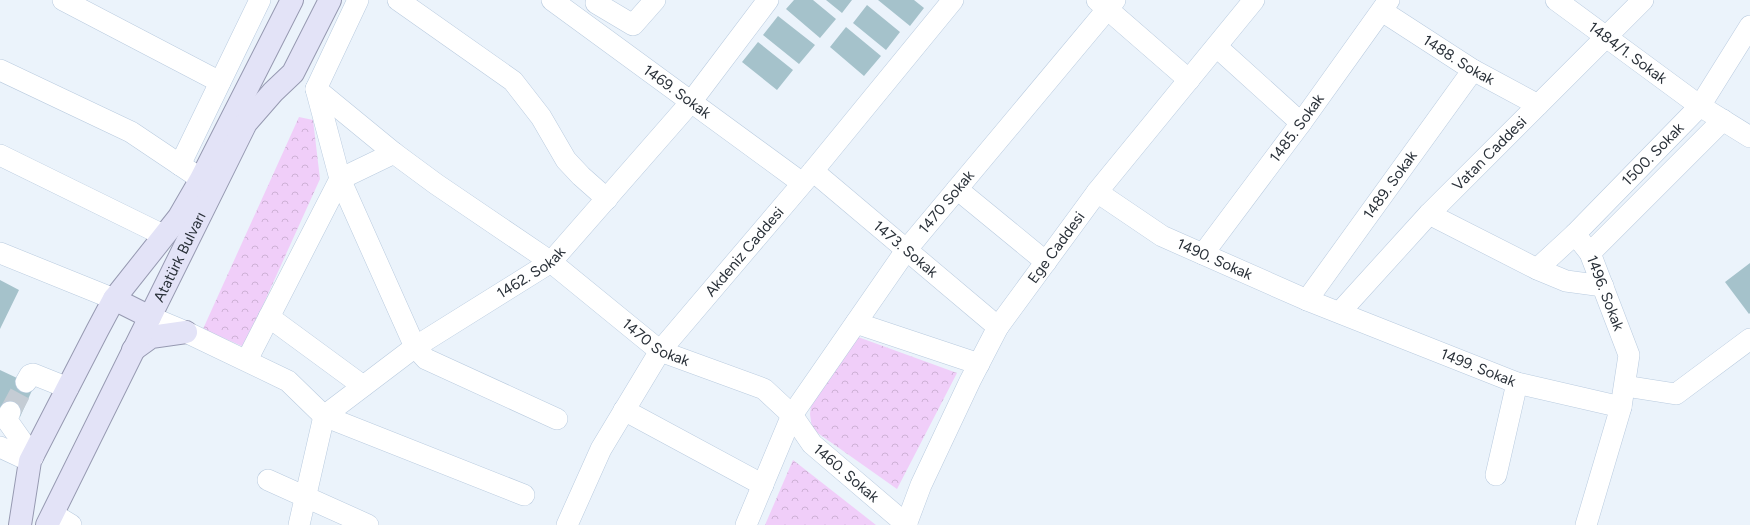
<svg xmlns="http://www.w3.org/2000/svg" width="1750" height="525" font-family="Figtree,sans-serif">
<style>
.park{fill:url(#park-crowns)}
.building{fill:#a5c2cb}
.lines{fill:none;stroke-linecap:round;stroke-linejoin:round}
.minor-tunnel{stroke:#c4ccd4;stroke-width:21;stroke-dasharray:21 10;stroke-linecap:butt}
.minor-casing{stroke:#b9cbdf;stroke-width:22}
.major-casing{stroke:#9699b1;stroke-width:24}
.minor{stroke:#fff;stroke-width:21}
.major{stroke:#e3e3f7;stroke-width:22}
.labels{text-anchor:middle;stroke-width:3.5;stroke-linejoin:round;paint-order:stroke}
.street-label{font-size:15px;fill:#2a3139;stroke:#fff}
</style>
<defs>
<pattern id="park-crowns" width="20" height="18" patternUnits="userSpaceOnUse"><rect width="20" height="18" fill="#f0cef9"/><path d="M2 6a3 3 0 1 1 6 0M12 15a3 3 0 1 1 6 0" fill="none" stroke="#ceb1d6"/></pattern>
</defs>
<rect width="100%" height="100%" fill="#ebf3fb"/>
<path class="park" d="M 299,117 L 313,120 L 320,179 L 244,347 L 203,329 Z
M 858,337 L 957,373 L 897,489 L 812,429 L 810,414 L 812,398 Z
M 793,460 L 876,525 L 765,525 Z"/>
<path class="building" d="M 794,0 L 813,0 L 836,19 L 820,38 L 786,9 Z
M 826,0 L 852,0 L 842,13 Z
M 878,0 L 914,0 L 924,8 L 910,26 Z
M 867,5 L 900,32 L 886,50 L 853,23 Z
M 778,16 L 815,45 L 799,64 L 763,35 Z
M 846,27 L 881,56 L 864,76 L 830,47 Z
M 758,42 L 793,70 L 777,90 L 742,62 Z
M 1750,263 L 1750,313 L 1749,314 L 1725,282 Z
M 0,280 L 19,290 L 0,329 Z
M 0,370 L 34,386 L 20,417 L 0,407 Z"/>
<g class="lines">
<path class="minor-tunnel" d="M 10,412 L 26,382"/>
<g class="minor-casing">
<g id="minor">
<path d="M 63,0 L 220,82"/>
<path d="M 358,0 L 316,89 L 340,179 L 415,347 L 426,359 L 557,419"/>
<path d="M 398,0 L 513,81 L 541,117 L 566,160 L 581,176 L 607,199"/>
<path id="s1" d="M 552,0 L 802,183"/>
<path d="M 1097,0 L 1189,80"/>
<path id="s2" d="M 1556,0 L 1700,106 L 1750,137"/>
<path d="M 596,3 L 633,25 L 655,0"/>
<path id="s3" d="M 1382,11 L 1473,70 L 1538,105"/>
<path d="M 1217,47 L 1301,123"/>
<path d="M 0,70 L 131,132 L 201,179"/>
<path id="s4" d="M 316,89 L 394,153 L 436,184 L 551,262 L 660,351 L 764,389 L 792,415 L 907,249 L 1115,0"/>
<path d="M 0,155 L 163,235"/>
<path d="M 180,165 L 260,0"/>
<path id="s5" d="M 813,171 L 998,327"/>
<path d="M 957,189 L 1046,262"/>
<path id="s6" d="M 1097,192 L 1162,236 L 1307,300 L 1517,383 L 1621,407"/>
<path d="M 1429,214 L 1537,269 L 1566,281 L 1603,286"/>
<path id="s7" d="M 1575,234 L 1590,253 L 1629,355 L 1621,407 L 1586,525"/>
<path d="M 0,253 L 114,299"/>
<path d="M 1590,253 L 1723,120"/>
<path id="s8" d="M 1203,254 L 1301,123 L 1389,0"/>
<path id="s9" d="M 1537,269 L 1575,234 L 1700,106 L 1750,26"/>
<path id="s10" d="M 1307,300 L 1473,70"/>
<path id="s11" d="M 1340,312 L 1429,214 L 1643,0"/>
<path d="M 150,317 L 186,332 L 288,381 L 324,416 L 524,495"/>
<path d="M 269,317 L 363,386"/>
<path d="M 856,323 L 979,364"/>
<path d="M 247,360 L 340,179 L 394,153"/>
<path d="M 26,382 L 30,375 L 33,374 L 68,388"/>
<path d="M 1625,386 L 1676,394 L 1750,339"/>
<path d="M 624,410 L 763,485"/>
<path d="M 10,412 L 7,418 L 9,423 L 33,457"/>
<path id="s12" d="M 792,415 L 812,444 L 907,525"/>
<path d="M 0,447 L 30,461"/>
<path d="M 1496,475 L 1517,383"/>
<path d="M 268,480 L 368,525"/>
<path d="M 53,514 L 71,525"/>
<path id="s13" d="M 299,525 L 324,416 L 415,347 L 551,262 L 691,102 L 768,0"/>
<path id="s14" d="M 567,525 L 601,449 L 660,351 L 813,171 L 953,0"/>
<path d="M 746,525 L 792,415"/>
<path id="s15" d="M 906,525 L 921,485 L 970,381 L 998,327 L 1097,192 L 1254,0"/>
</g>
</g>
<g class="major-casing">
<g id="major">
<path d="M 114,299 L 150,317"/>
<path d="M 133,350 L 151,337 L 186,332"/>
<path d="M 20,525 L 30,461 L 97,331 L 114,299 L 179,217 L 201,179 L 292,0"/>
<path id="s16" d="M 47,525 L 246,123 L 273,92 L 293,73 L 330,0"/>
</g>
</g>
<use href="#minor" class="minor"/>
<use href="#major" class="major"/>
</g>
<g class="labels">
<g class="street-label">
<text dy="5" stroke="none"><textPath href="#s2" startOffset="89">1484/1. Sokak</textPath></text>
<text dy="5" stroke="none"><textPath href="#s3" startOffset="91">1488. Sokak</textPath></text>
<text dy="5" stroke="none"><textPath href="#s1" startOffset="155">1469. Sokak</textPath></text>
<text dy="5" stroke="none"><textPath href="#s8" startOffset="157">1485. Sokak</textPath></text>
<text dy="5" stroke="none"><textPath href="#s11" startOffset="218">Vatan Caddesi</textPath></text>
<text dy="5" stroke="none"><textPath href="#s9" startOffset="163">1500. Sokak</textPath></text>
<text dy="5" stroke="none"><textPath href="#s10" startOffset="142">1489. Sokak</textPath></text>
<text dy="5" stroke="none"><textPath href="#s4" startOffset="845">1470 Sokak</textPath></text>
<text dy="5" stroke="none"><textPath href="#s15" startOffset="317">Ege Caddesi</textPath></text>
<text dy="5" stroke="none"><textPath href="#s5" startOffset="121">1473. Sokak</textPath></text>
<text dy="5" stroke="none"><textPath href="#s14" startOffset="328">Akdeniz Caddesi</textPath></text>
<text dy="5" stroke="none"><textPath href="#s16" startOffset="299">Atatürk Bulvarı</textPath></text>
<text dy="5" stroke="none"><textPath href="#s6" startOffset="136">1490. Sokak</textPath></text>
<text dy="5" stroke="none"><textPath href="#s13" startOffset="364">1462. Sokak</textPath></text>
<text dy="5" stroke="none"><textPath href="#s7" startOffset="67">1496. Sokak</textPath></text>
<text dy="5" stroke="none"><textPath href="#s4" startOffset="425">1470 Sokak</textPath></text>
<text dy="5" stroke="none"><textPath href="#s6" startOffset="421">1499. Sokak</textPath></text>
<text dy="5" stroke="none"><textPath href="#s12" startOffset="80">1460. Sokak</textPath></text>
</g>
</g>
</svg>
